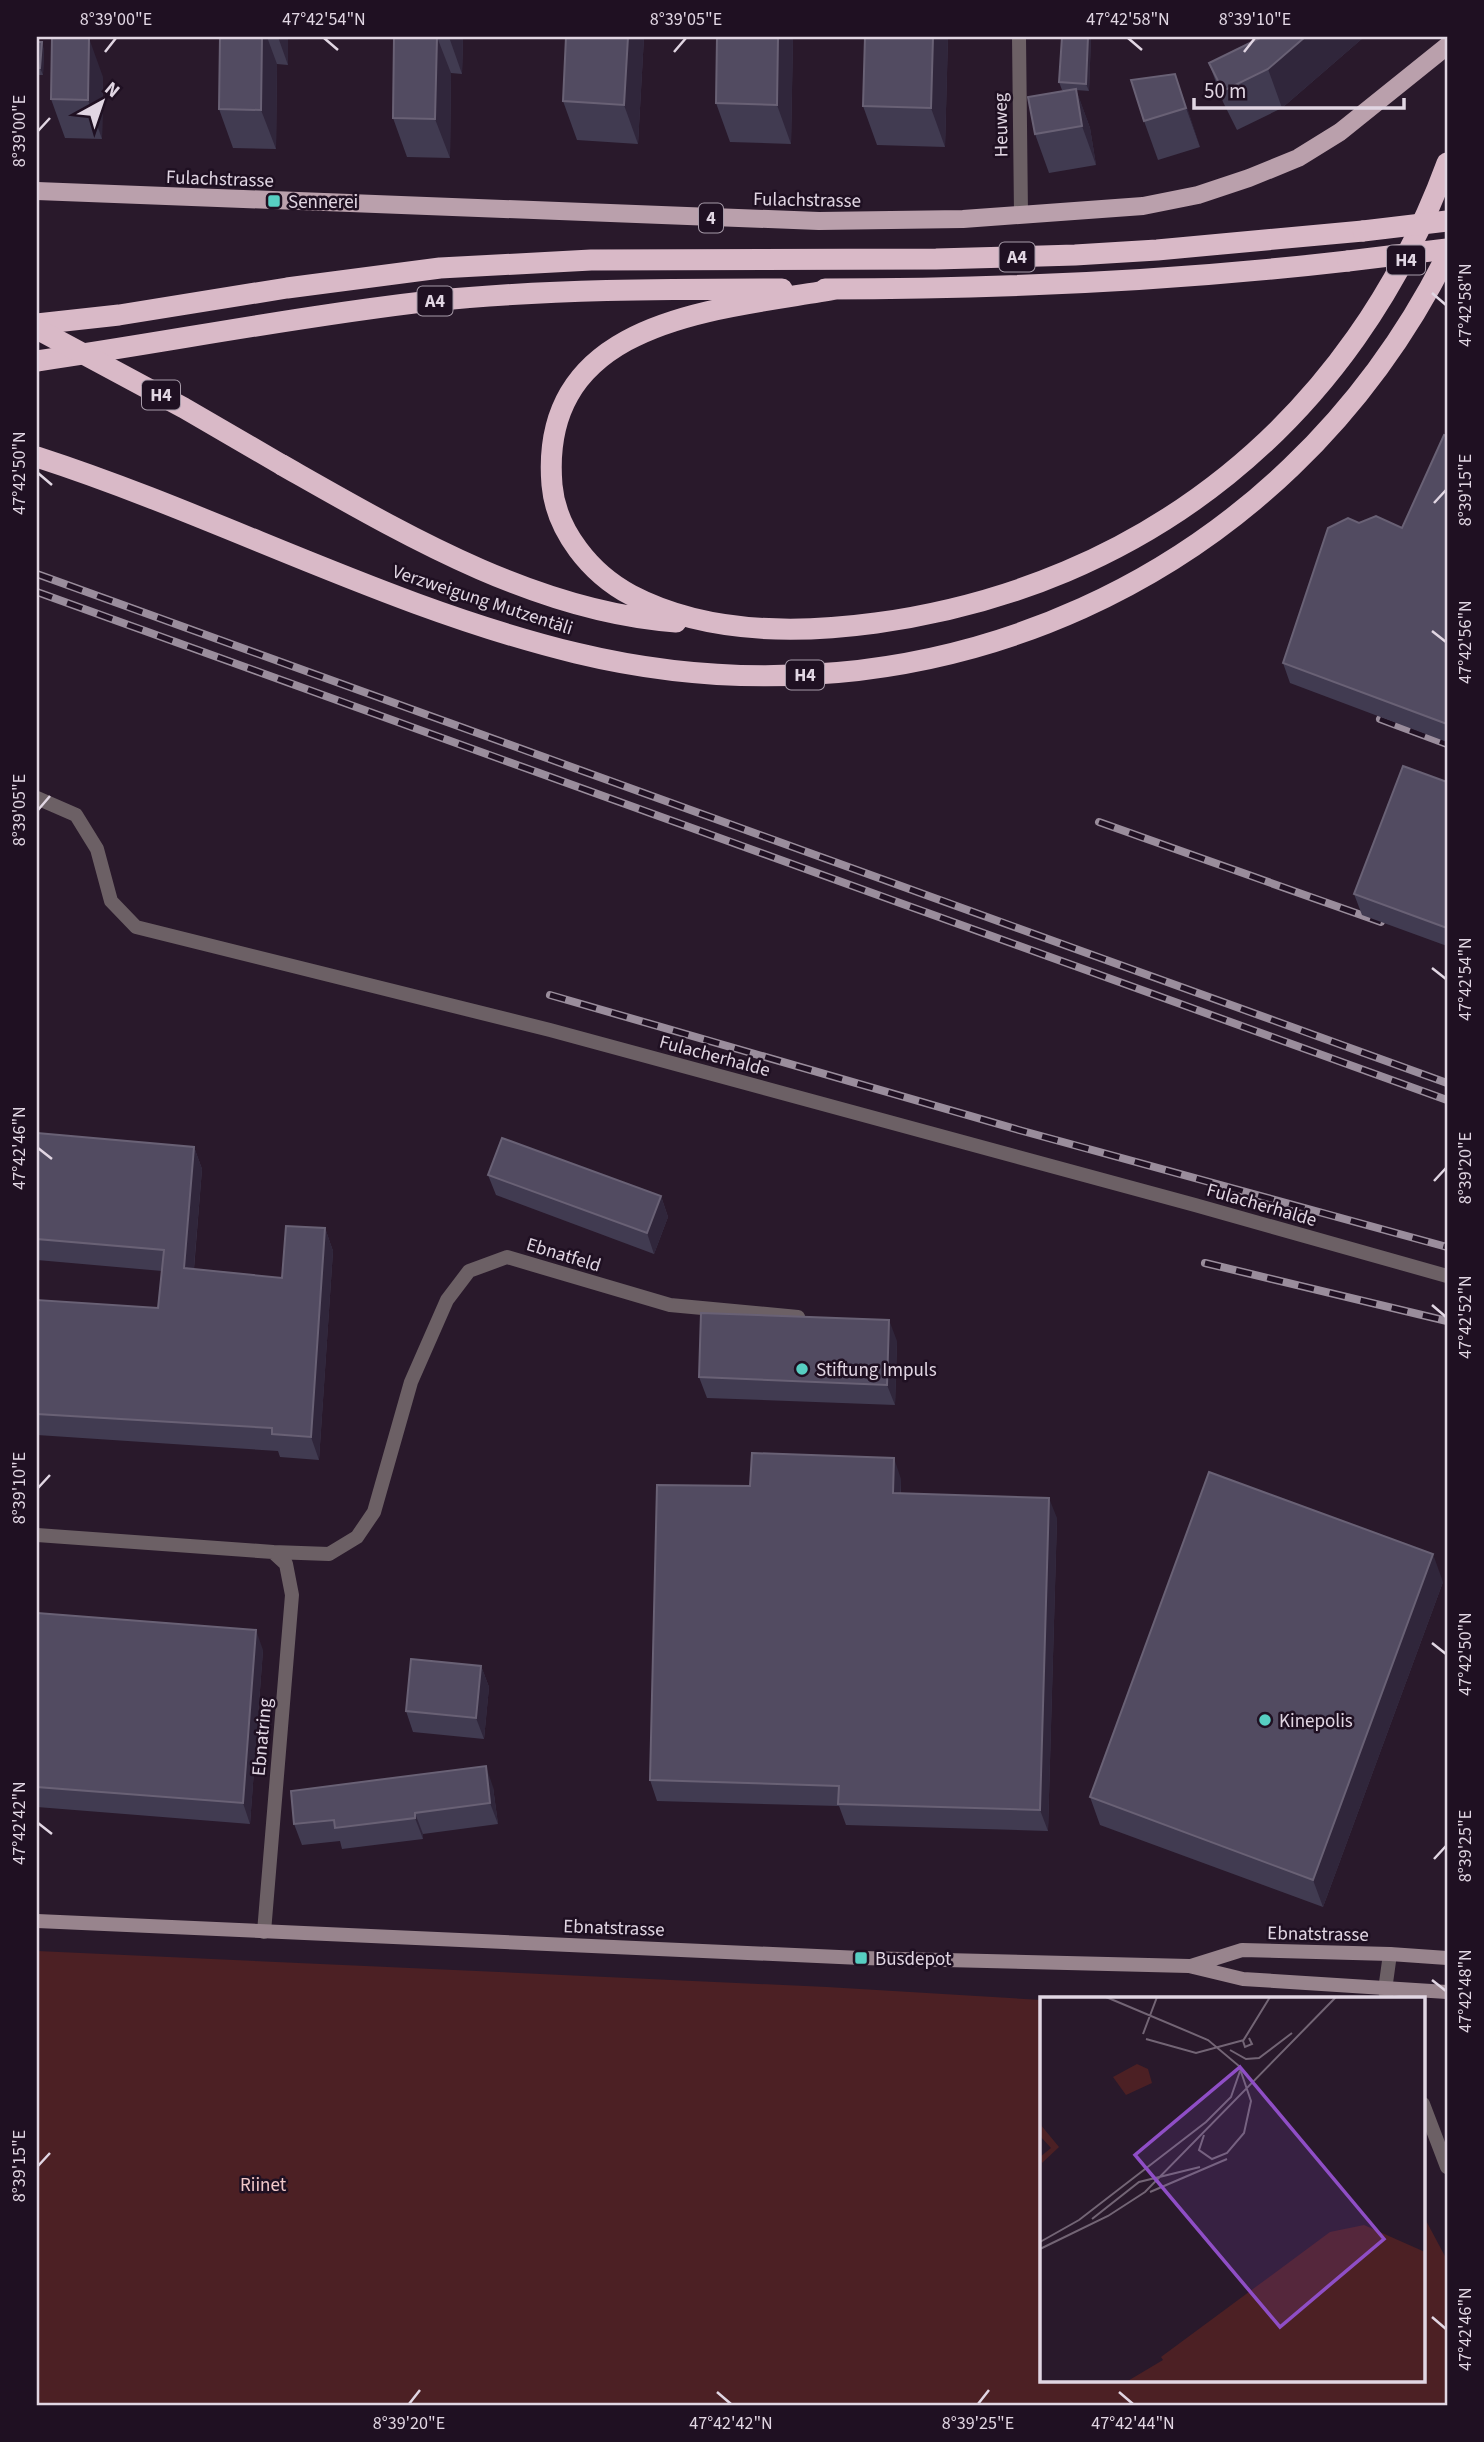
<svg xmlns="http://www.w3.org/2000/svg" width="1484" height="2442" font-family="'Source Sans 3',sans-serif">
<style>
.green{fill:#4c2024}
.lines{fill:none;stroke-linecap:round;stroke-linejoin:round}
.street{stroke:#6c6065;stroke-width:14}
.secondary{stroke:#98848d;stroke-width:14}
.primary{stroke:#baa0ac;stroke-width:18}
.highway{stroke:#d9b9c7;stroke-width:21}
.rail-casing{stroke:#9a8d9c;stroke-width:8}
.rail{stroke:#1f1022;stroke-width:5;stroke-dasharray:16;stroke-linecap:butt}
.highway-bridge{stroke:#d9b9c7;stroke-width:21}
.wall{fill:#413b51}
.shaded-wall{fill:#30263b}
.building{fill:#524b61;stroke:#696175;stroke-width:2}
.ticks{fill:none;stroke:#e1d6e3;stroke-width:2.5}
.poi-dot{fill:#57cec2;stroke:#1f1022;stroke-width:2.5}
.labels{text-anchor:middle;stroke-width:5;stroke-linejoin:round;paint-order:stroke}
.shield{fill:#1f1022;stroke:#a79ba9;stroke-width:2}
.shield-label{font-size:18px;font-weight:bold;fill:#e1d6e3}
.street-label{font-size:19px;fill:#e1d6e3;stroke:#1f1022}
.poi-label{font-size:19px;fill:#e1d6e3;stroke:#1f1022;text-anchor:start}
.park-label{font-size:19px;fill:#f2c8c9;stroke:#1f1022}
.inset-road{fill:none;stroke:#736575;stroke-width:2}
.view{fill:#8f4ec6;fill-opacity:0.15;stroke:#8f4ec6;stroke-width:3.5}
.inset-edge{fill:none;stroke:#e1d6e3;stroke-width:3.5}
.neatline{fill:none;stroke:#e1d6e3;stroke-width:2.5}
.ticks-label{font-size:18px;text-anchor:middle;fill:#e1d6e3}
</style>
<rect width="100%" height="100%" fill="#29192b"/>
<path class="green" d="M 37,1951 L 827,1987 L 1041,2000 L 1041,2381 L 1423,2381 L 1423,2215 L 1447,2260 L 1447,2405 L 37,2405 Z"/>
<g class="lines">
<path class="street" d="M 1019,37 L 1021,214
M 37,798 L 76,815 L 97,849 L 111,901 L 136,927 L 550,1030 L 1195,1205 L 1447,1276
M 37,1535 L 273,1552 L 286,1564 L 292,1595 L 264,1932
M 273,1552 L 329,1554 L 357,1537 L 374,1512 L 411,1382 L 447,1300 L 469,1271 L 507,1257 L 670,1305 L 798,1317
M 1387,1999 L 1385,1990 L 1390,1954
M 1423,2104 L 1447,2167"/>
<path class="secondary" d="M 37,1921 L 861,1958 L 1189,1966 L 1243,1979 L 1447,1992
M 1191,1966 L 1242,1950 L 1390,1954 L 1447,1958"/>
<path class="primary" d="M 37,191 L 819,221 L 963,219 L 1143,206 L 1198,195 L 1249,178 L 1298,158 L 1340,132 L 1447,46"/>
<path class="highway" d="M 825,289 C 1000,289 1174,281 1348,261
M 837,289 C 718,310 538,317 552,485 C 556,531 591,574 631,595 C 705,634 795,634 876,623 C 1146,586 1353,419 1447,163
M 37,324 L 119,315 L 287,288 L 440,268 L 591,260 L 936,259 L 1075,255 L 1157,250 L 1363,231
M 37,361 C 168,342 299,316 431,301 C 548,289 665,289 782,289
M 37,457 C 219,516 390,608 576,653 C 928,738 1284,581 1447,255
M 282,465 C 402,533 535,612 676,622"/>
<g class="rail-casing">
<path id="rail" d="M 37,574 L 1447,1083
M 37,592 L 1447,1100
M 1380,719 L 1447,744
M 1099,822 L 1381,922
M 550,995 L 1019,1130 L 1447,1247
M 1205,1263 L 1447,1321"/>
</g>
<use href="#rail" class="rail"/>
<path class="highway-bridge" d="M 1363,231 L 1447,221
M 1348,261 L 1447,249
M 37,329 L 184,408 L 282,465"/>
</g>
<path class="wall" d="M 220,37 L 288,37 L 288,65 L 277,64 L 276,149 L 233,148 L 219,109 Z
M 394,37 L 463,37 L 462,74 L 451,73 L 450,158 L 407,157 L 393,118 Z
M 566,37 L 644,37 L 638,144 L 577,140 L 563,101 Z
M 793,37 L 791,144 L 730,142 L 716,103 Z
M 865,37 L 948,37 L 945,147 L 877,145 L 863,106 Z
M 1062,37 L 1091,37 L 1089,91 L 1076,90 L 1090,128 L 1096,165 L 1049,173 L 1035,134 L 1071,90 L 1062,90 L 1059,82 Z
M 1262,37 L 1364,37 L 1282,108 L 1237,130 L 1223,102 L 1209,63 Z
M 37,42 L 44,49 L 43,75 L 37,75 Z
M 1175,74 L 1200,147 L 1158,160 L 1144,121 Z
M 103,77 L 102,139 L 65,138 L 51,99 Z
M 1447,436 L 1447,742 L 1290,683 L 1283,663 L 1359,523 L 1402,528 Z
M 1447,782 L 1447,946 L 1362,915 L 1354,894 Z
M 37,1133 L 194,1147 L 202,1169 L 194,1269 L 282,1278 L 325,1228 L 333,1251 L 319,1460 L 280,1457 L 278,1451 L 37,1435 L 37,1300 L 158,1308 L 162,1271 L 37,1260 Z
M 488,1175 L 661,1196 L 668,1217 L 654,1254 L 496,1195 Z
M 897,1341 L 895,1405 L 707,1398 L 699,1377 Z
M 901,1479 L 901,1493 L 1057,1518 L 1048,1831 L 846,1825 L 839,1806 L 657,1801 L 650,1780 L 750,1486 Z
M 1443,1582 L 1323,1907 L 1100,1825 L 1090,1797 Z
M 37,1613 L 263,1650 L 250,1824 L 37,1807 Z
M 481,1666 L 489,1687 L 484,1739 L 413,1732 L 406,1711 Z
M 493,1787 L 498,1824 L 423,1834 L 423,1839 L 342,1849 L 340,1841 L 302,1845 L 294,1824 Z"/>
<path class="shaded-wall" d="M 262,37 L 267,37 L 277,64 L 276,149 L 261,110 Z
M 278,37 L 288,37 L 288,65 Z
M 437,37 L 451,73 L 450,158 L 435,119 Z
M 449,37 L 463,37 L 462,74 Z
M 628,37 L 644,37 L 638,144 L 624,105 Z
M 778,37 L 793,37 L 791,144 L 777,105 Z
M 933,37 L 948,37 L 945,147 L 931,108 Z
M 1088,37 L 1091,37 L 1089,91 L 1086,84 Z
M 1305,37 L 1364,37 L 1282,108 L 1268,69 Z
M 89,38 L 103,77 L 102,139 L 88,100 Z
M 42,42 L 44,49 L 43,75 L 40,68 Z
M 1175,74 L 1189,113 L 1200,147 L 1186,108 Z
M 1076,89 L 1090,128 L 1096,165 L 1082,126 Z
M 194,1147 L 202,1169 L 192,1290 L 184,1268 Z
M 661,1196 L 668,1217 L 654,1254 L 647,1233 Z
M 325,1228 L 333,1251 L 319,1460 L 311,1437 Z
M 889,1320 L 897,1341 L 895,1405 L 887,1385 Z
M 894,1458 L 901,1479 L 900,1513 L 893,1493 Z
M 1049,1498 L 1057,1518 L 1048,1831 L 1040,1810 Z
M 1433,1554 L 1443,1582 L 1323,1907 L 1313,1880 Z
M 256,1630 L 263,1650 L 250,1824 L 243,1803 Z
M 481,1666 L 489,1687 L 484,1739 L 476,1718 Z
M 486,1766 L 493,1787 L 498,1824 L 490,1803 Z
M 415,1813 L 423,1834 L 423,1839 L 415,1818 Z"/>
<path class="building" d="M 52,37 L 89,38 L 88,100 L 51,99 Z
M 220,37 L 262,37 L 261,110 L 219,109 Z
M 394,37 L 437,37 L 435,119 L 393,118 Z
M 566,37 L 628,37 L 624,105 L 563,101 Z
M 717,37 L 778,37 L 777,105 L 716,103 Z
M 865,37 L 933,37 L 931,108 L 863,106 Z
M 1062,37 L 1088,37 L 1086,84 L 1059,82 Z
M 1262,37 L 1305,37 L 1268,69 L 1223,91 L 1209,63 Z
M 37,42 L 42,42 L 40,68 L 37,68 Z
M 1175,74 L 1186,108 L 1144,121 L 1131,80 Z
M 1076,89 L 1082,126 L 1035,134 L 1028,97 Z
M 1444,435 L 1447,436 L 1447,724 L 1283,663 L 1328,528 L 1348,518 L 1359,523 L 1376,516 L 1402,528 Z
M 1403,766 L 1447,782 L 1447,928 L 1354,894 Z
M 37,1133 L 194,1147 L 184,1268 L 282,1278 L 286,1226 L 325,1228 L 311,1437 L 272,1434 L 272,1428 L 37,1414 L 37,1300 L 158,1308 L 164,1250 L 37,1239 Z
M 502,1138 L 661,1196 L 647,1233 L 488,1175 Z
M 701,1313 L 889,1320 L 887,1385 L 699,1377 Z
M 752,1453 L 894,1458 L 893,1493 L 1049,1498 L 1040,1810 L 838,1804 L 839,1786 L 650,1780 L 657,1485 L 750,1486 Z
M 1209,1472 L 1433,1554 L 1313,1880 L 1090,1797 Z
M 37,1613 L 256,1630 L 243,1803 L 37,1787 Z
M 411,1659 L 481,1666 L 476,1718 L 406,1711 Z
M 486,1766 L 490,1803 L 415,1813 L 415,1818 L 335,1828 L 334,1820 L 294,1824 L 291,1791 Z"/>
<path class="ticks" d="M 324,38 L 338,50M 1128,38 L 1142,50M 105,52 L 116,38M 674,52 L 686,38M 1244,52 L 1255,38M 38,131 L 50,118M 1432,293 L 1446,305M 38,473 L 52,485M 1434,503 L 1446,490M 1432,631 L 1446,642M 38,810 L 50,796M 1432,968 L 1446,979M 38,1148 L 52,1159M 1434,1181 L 1446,1168M 1432,1305 L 1446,1317M 38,1488 L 50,1475M 1432,1643 L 1446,1654M 38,1823 L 52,1834M 1434,1859 L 1446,1846M 1432,1980 L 1446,1991M 38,2166 L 50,2153M 1432,2317 L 1446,2329M 717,2392 L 731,2404M 1119,2392 L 1133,2404M 409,2404 L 420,2390M 978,2404 L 989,2390"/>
<g class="poi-dot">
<rect x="267" y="194" width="14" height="14" rx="3.5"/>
<circle cx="802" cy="1369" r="7"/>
<circle cx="1265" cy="1720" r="7"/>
<rect x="854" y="1951" width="14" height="14" rx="3.5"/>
</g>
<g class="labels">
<g class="shield">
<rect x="699" y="203.5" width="24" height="29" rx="5"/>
<rect x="999.5" y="242.5" width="35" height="29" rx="5"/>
<rect x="1387" y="245.5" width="38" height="29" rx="5"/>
<rect x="417.5" y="286.5" width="35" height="29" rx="5"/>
<rect x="142" y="380.5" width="38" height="29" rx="5"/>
<rect x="786" y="660.5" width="38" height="29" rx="5"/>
</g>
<g class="shield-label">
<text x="711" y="224">4</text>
<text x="1017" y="263">A4</text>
<text x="1406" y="266">H4</text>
<text x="435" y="307">A4</text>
<text x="161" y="401">H4</text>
<text x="805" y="681">H4</text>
</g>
<g class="street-label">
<text transform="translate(1000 125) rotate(-91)" y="7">Heuweg</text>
<text transform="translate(220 178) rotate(2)" y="7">Fulachstrasse</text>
<text transform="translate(807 199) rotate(1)" y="7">Fulachstrasse</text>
<text transform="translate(483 599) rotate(18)" y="7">Verzweigung Mutzentäli</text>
<text transform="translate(715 1055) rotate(15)" y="7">Fulacherhalde</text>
<text transform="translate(1262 1204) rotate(16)" y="7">Fulacherhalde</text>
<text transform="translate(564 1254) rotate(17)" y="7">Ebnatfeld</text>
<text transform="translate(261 1737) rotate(-85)" y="7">Ebnatring</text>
<text transform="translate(614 1927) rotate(2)" y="7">Ebnatstrasse</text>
<text transform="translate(1318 1933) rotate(1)" y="7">Ebnatstrasse</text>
</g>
<g class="poi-label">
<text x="288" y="208">Sennerei</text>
<text x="816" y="1376">Stiftung Impuls</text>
<text x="1279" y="1727">Kinepolis</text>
<text x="875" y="1965">Busdepot</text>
</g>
<g class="park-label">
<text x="263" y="2191">Riinet</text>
</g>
</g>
<g transform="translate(1040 1997)">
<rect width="385" height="385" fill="#29192b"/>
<path d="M 97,67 L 108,72 L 112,86 L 86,98 L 73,80 ZM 0,127 L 19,150 L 2,166 L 0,160 L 11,151 L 0,139 ZM 324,228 L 385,255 L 385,385 L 86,385 L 123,363 L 121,360 L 290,235 Z" fill="#4c2024"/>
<path class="inset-road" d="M 66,0 L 168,43 L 199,69 L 211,104 L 204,136 L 187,156 L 172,162 L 159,153 L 164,138M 103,37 L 117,0M 209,41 L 212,47 L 205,50 L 203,44 L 230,0M 106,42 L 156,56 L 204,43M 190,53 L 206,62 L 219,61 L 252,36M 110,195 L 187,162M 52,222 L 99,185 L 160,170M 0,245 L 39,223 L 166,125 L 191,100 L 200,74M 0,252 L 68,219 L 105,195 L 296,0"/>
<path class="view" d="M 200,70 L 344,242 L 240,330 L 95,158 Z"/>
<rect width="385" height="385" class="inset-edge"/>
</g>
<rect width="1484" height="2442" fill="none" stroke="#1f1022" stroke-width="77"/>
<g transform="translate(102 102) rotate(40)" stroke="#1f1022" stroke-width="5" paint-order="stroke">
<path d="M0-5L12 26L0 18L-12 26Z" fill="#e1d6e3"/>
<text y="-10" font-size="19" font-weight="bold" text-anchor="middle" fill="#e1d6e3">N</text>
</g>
<path d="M1194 98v10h210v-10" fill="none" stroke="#e1d6e3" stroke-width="3.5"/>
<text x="1204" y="98" font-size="21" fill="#e1d6e3" stroke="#1f1022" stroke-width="5" paint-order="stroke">50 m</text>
<rect x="38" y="38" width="1408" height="2366" class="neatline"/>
<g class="ticks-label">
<text x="116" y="25">8°39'00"E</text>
<text x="324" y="25">47°42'54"N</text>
<text x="686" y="25">8°39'05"E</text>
<text x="1128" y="25">47°42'58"N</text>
<text x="1255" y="25">8°39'10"E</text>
<text transform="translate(19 131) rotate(-90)" y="6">8°39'00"E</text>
<text transform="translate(1465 305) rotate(-90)" y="6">47°42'58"N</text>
<text transform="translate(19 473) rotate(-90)" y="6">47°42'50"N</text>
<text transform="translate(1465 490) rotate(-90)" y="6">8°39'15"E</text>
<text transform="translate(1465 642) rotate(-90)" y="6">47°42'56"N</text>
<text transform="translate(19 810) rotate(-90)" y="6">8°39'05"E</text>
<text transform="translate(1465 979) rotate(-90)" y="6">47°42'54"N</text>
<text transform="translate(19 1148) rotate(-90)" y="6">47°42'46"N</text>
<text transform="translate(1465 1168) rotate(-90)" y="6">8°39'20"E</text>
<text transform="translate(1465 1317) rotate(-90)" y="6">47°42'52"N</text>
<text transform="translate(19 1488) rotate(-90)" y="6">8°39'10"E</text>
<text transform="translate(1465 1654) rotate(-90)" y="6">47°42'50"N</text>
<text transform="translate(19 1823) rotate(-90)" y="6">47°42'42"N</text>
<text transform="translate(1465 1846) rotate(-90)" y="6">8°39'25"E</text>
<text transform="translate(1465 1991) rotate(-90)" y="6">47°42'48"N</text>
<text transform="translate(19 2166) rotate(-90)" y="6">8°39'15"E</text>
<text transform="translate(1465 2329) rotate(-90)" y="6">47°42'46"N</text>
<text x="409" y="2429">8°39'20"E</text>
<text x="731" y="2429">47°42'42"N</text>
<text x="978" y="2429">8°39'25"E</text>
<text x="1133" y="2429">47°42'44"N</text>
</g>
</svg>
